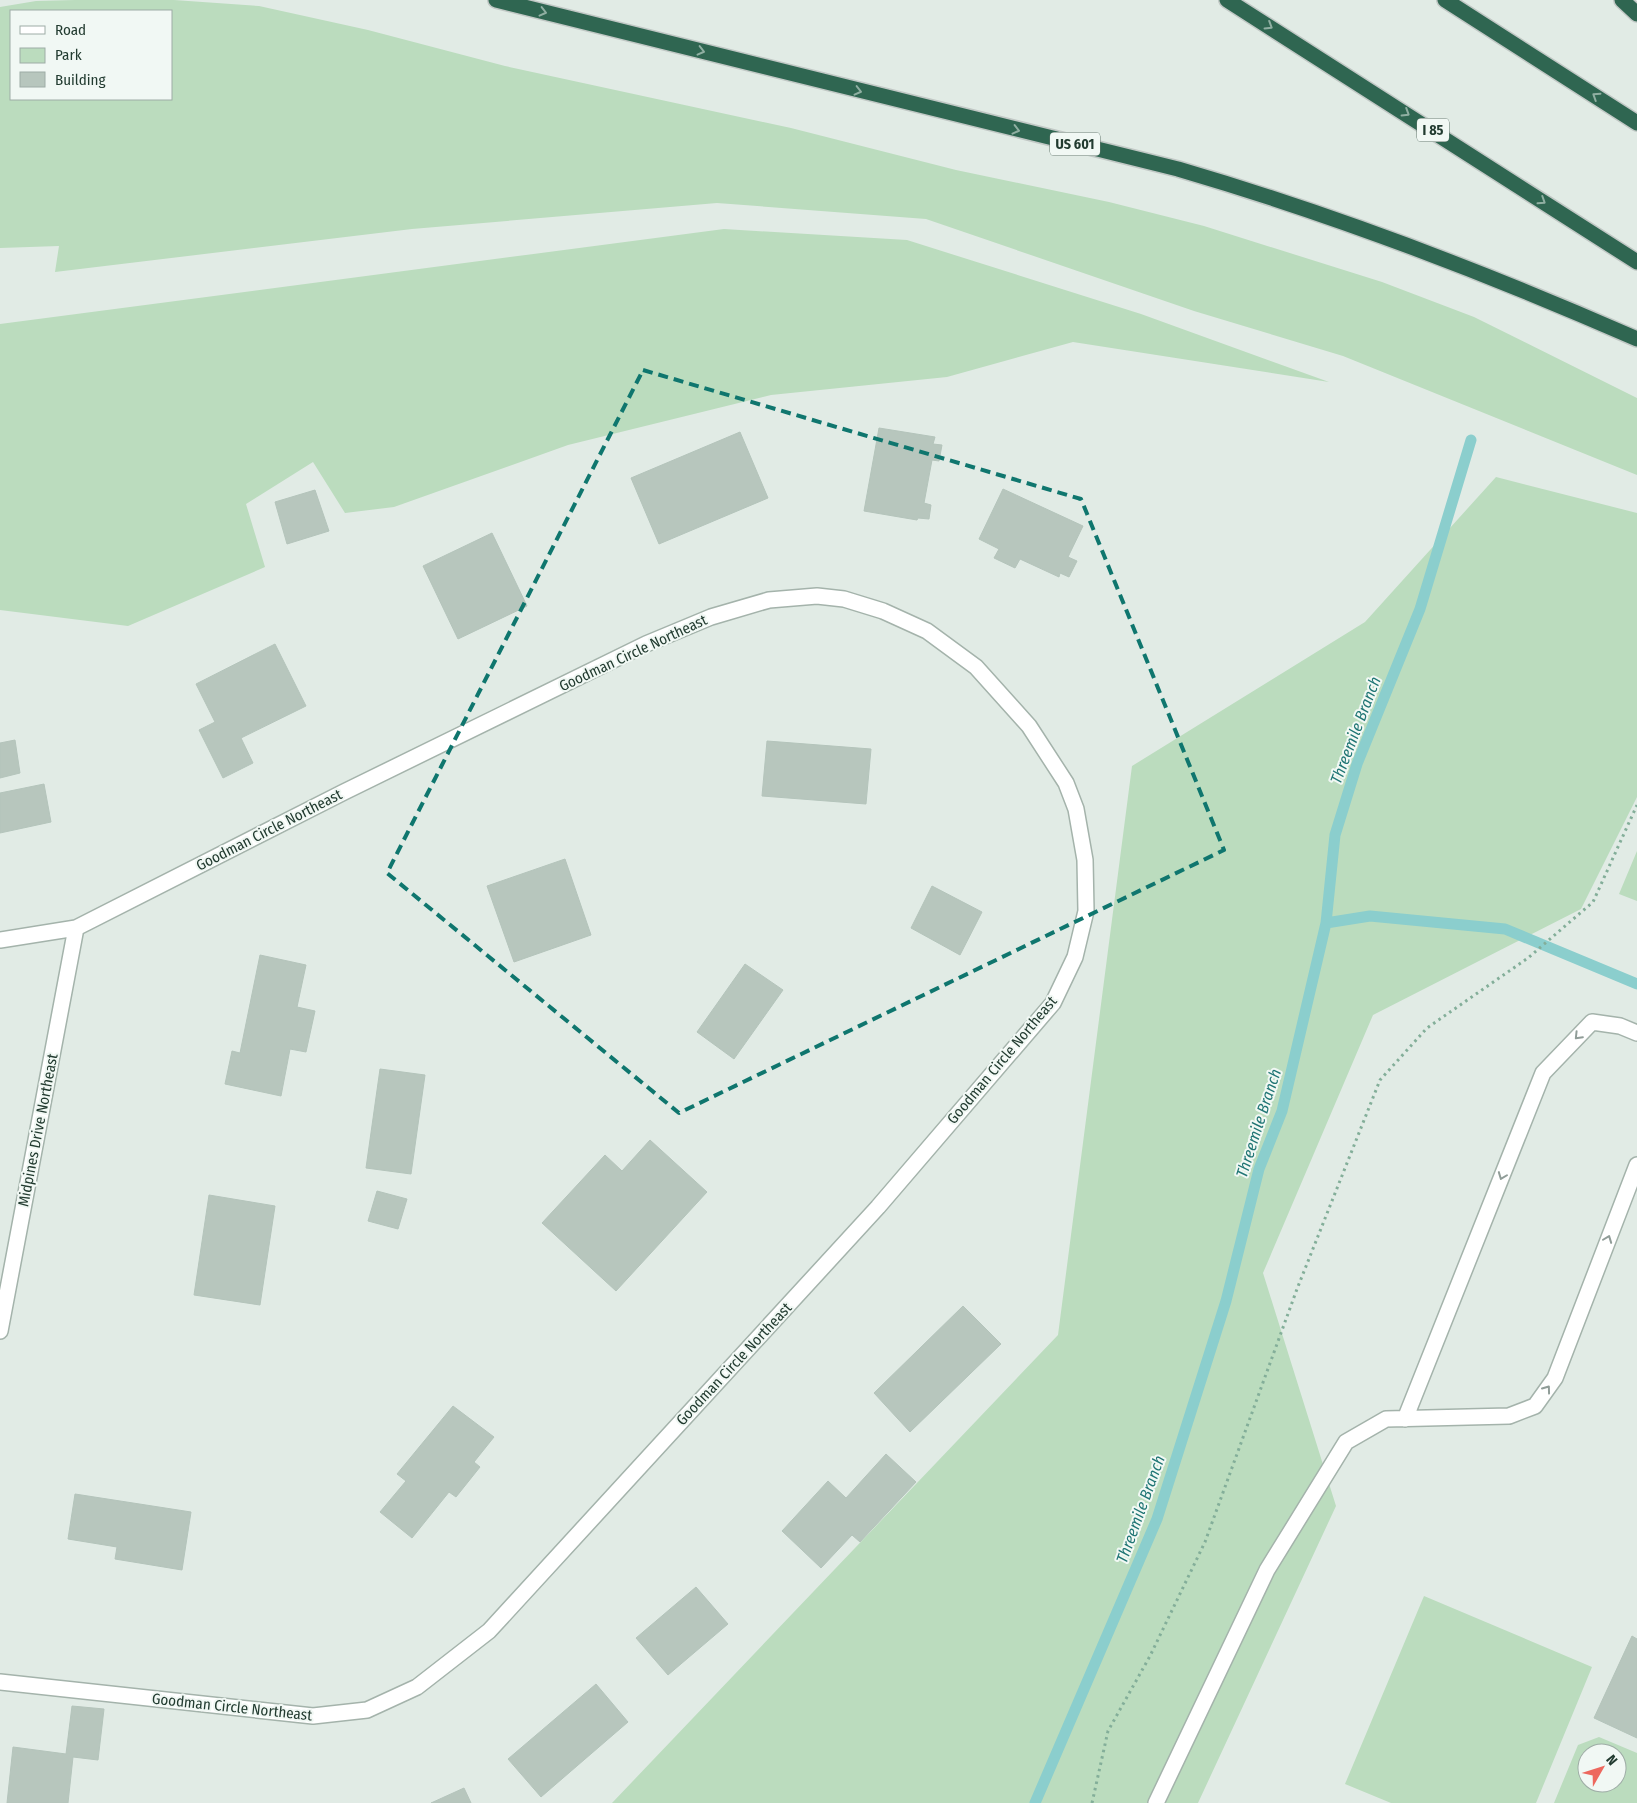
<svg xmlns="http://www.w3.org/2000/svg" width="1637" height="1803" font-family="'Fira Sans Condensed',sans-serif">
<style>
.green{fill:#bbdcbe;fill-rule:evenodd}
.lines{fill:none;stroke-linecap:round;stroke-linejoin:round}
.stream{stroke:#8bcecd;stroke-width:11}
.building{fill:#b7c6bd;stroke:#b4c4bb}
.lane-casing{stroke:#a4b3ab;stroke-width:18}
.street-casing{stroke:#a4b3ab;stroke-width:18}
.highway-casing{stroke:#c1c8c5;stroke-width:18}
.path{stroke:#83ae99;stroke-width:3;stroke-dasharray:2.5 4;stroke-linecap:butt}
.lane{stroke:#fff;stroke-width:15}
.street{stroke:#fff;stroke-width:15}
.highway{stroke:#2f6651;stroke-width:15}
.oneway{stroke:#90afa2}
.oneway2{stroke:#909d98}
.marked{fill:none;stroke:#0f766e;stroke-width:4;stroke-dasharray:10 6;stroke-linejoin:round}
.labels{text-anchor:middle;stroke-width:4;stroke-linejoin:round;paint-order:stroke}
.shield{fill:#f1f8f4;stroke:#60746b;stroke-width:1}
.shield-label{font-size:14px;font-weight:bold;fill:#223b30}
.street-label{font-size:15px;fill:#223b30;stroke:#f1f8f4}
.water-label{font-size:16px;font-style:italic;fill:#1f7574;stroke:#f1f8f4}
</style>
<rect width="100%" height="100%" fill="#e1ebe5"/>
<path class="green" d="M 75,0 L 174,0 L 259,6 L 368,30 L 505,66 L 791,128 L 956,170 L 1109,202 L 1204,226 L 1382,282 L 1474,317 L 1637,398 L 1637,475 L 1343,356 L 1194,311 L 926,219 L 717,203 L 412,229 L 55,272 L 59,246 L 0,248 L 0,7 L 36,1 ZM 11,11 L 171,11 L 171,99 L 11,99 Z
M 724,229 L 907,240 L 1141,314 L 1329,382 L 1073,342 L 947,377 L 771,395 L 568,445 L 394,507 L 345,513 L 313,462 L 246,504 L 265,567 L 128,626 L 0,610 L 0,324 Z
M 1496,477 L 1637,513 L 1637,797 L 1581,909 L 1373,1015 L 1263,1273 L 1336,1506 L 1198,1803 L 612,1803 L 1058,1335 L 1132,766 L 1365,622 Z
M 1637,851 L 1637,901 L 1619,894 Z
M 1424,1596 L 1592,1667 L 1536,1803 L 1391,1803 L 1345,1784 Z
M 1599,1737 L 1637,1753 L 1637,1803 L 1554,1803 L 1578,1745 ZM 1587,1753 L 1617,1753 L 1617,1783 L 1587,1783 Z"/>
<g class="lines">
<path class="stream" d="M 1326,923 L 1370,916 L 1505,929 L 1637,984
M 1035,1803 L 1157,1519 L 1226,1301 L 1259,1169 L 1282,1111 L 1326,923 L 1335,835 L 1357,764 L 1420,609 L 1471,440"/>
</g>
<path class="building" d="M 879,428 L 935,437 L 933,444 L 942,445 L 939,461 L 932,460 L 924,503 L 931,505 L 929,519 L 918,518 L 917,520 L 864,511 Z
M 740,432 L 768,498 L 659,544 L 631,478 Z
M 1003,489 L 1083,526 L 1068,557 L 1077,561 L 1069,577 L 1060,573 L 1059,577 L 1020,559 L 1015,568 L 994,558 L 999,549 L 979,539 Z
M 315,490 L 329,531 L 287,544 L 275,502 Z
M 492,533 L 527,606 L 458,639 L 423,566 Z
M 275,644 L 306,706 L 241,738 L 253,763 L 223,778 L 199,730 L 215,722 L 196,684 Z
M 15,740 L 20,773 L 0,778 L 0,743 Z
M 767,741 L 871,749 L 866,804 L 762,796 Z
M 44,784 L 51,822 L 0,833 L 0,793 Z
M 565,859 L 591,935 L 514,962 L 487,886 Z
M 932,886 L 982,912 L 960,955 L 911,928 Z
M 260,955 L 306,965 L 297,1007 L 315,1011 L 306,1052 L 290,1049 L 281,1096 L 225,1084 L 232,1051 L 240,1053 Z
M 745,964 L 783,990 L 734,1059 L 697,1032 Z
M 380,1069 L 425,1075 L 411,1174 L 366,1168 Z
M 650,1140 L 707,1192 L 616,1291 L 542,1223 L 605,1155 L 622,1171 Z
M 377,1191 L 407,1199 L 398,1229 L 368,1221 Z
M 209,1195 L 275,1206 L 260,1305 L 194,1295 Z
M 963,1306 L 1001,1344 L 910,1432 L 874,1393 Z
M 453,1406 L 494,1437 L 474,1462 L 480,1467 L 456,1497 L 449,1492 L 412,1538 L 380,1512 L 406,1481 L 397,1474 Z
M 886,1454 L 916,1482 L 860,1542 L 852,1535 L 821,1568 L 782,1531 L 828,1481 L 846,1498 Z
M 75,1494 L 191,1512 L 182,1570 L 115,1559 L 117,1547 L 68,1539 Z
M 696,1587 L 728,1624 L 668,1675 L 636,1638 Z
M 1632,1636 L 1637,1639 L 1637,1738 L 1594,1718 Z
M 596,1684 L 628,1722 L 541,1797 L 508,1759 Z
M 72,1706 L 104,1709 L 98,1760 L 73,1757 L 68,1803 L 7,1803 L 13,1747 L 66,1754 Z
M 464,1788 L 471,1803 L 431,1803 Z"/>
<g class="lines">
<g class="lane-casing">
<path id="lane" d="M 1405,1419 L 1543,1073 L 1592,1022 L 1620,1026 L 1637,1033
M 1156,1803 L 1267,1570 L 1346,1442 L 1386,1419 L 1509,1416 L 1535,1406 L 1555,1378 L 1637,1165"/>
</g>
<g class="street-casing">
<path id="street" d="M 0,940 L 76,928 L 344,792 L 646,644 L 711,617 L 769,600 L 817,596 L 844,599 L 883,611 L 927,631 L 976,667 L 1029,726 L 1066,783 L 1076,809 L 1085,860 L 1086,911 L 1075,957 L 1053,1003 L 878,1207 L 489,1631 L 417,1687 L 367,1710 L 313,1716 L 0,1682
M 0,1331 L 76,928"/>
</g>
<g class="highway-casing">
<path id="highway" d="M 496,0 L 1178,169 C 1335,215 1487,273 1637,339
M 1227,0 L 1637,262
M 1445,0 L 1637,123
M 1622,0 L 1637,14"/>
</g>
<path class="path" d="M 1092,1803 L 1108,1731 L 1150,1656 L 1205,1542 L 1297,1289 L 1380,1080 L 1427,1028 L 1528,958 L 1593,902 L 1637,805"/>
<use href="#lane" class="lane"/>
<use href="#street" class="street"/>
<use href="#highway" class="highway"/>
</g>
<defs><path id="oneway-chevron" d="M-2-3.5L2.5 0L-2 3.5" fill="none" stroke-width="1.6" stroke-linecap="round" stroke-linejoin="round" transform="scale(1.25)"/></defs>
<g class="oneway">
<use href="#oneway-chevron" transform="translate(543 12) rotate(14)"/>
<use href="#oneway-chevron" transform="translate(1269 26) rotate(32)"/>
<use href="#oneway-chevron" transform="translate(701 51) rotate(14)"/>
<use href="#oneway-chevron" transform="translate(858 91) rotate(14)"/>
<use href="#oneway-chevron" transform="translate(1596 96) rotate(-147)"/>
<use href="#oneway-chevron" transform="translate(1406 113) rotate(32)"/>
<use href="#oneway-chevron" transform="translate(1016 130) rotate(14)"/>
<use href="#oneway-chevron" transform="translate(1542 201) rotate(33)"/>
</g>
<g class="oneway2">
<use href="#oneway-chevron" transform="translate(1578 1036) rotate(134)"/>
<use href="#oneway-chevron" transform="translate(1502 1176) rotate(111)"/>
<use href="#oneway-chevron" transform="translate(1608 1239) rotate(-69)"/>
<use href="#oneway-chevron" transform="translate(1547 1389) rotate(-54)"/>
</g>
<path class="marked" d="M 643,370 L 1081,499 L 1224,850 L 679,1113 L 387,873 Z"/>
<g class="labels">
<g class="shield">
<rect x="1417" y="118.5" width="32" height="23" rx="4"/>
<rect x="1050" y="132.5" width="50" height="23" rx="4"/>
</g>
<g class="shield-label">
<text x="1433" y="135">I 85</text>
<text x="1075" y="149">US 601</text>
</g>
<g class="street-label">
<text transform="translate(633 653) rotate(-25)" y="5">Goodman Circle Northeast</text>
<text transform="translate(269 830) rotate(-27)" y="5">Goodman Circle Northeast</text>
<text transform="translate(1002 1060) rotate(-50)" y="5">Goodman Circle Northeast</text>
<text transform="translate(38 1130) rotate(-79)" y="5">Midpines Drive Northeast</text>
<text transform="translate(734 1364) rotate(-47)" y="5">Goodman Circle Northeast</text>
<text transform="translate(232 1707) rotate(6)" y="5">Goodman Circle Northeast</text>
</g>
<g class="water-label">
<text transform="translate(1355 730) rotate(-69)" y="6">Threemile Branch</text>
<text transform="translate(1258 1123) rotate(-72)" y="6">Threemile Branch</text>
<text transform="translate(1140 1509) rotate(-70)" y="6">Threemile Branch</text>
</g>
</g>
<rect x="10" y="10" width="162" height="90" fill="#f1f8f4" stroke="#9eaca6"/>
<rect x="20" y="26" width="25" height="8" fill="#ffffff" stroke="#9eaca6"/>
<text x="55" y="35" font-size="15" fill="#223b30">Road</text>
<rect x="20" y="48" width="25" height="15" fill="#bbdcbe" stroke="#9eaca6"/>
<text x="55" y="60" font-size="15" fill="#223b30">Park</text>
<rect x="20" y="72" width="25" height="15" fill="#b7c6bd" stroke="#9eaca6"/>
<text x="55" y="85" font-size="15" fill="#223b30">Building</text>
<g transform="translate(1602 1768) rotate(51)"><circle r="24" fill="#f1f8f4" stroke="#9eaca6"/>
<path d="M0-4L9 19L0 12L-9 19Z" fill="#ed685e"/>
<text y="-8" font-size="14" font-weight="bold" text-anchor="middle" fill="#223b30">N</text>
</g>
</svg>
